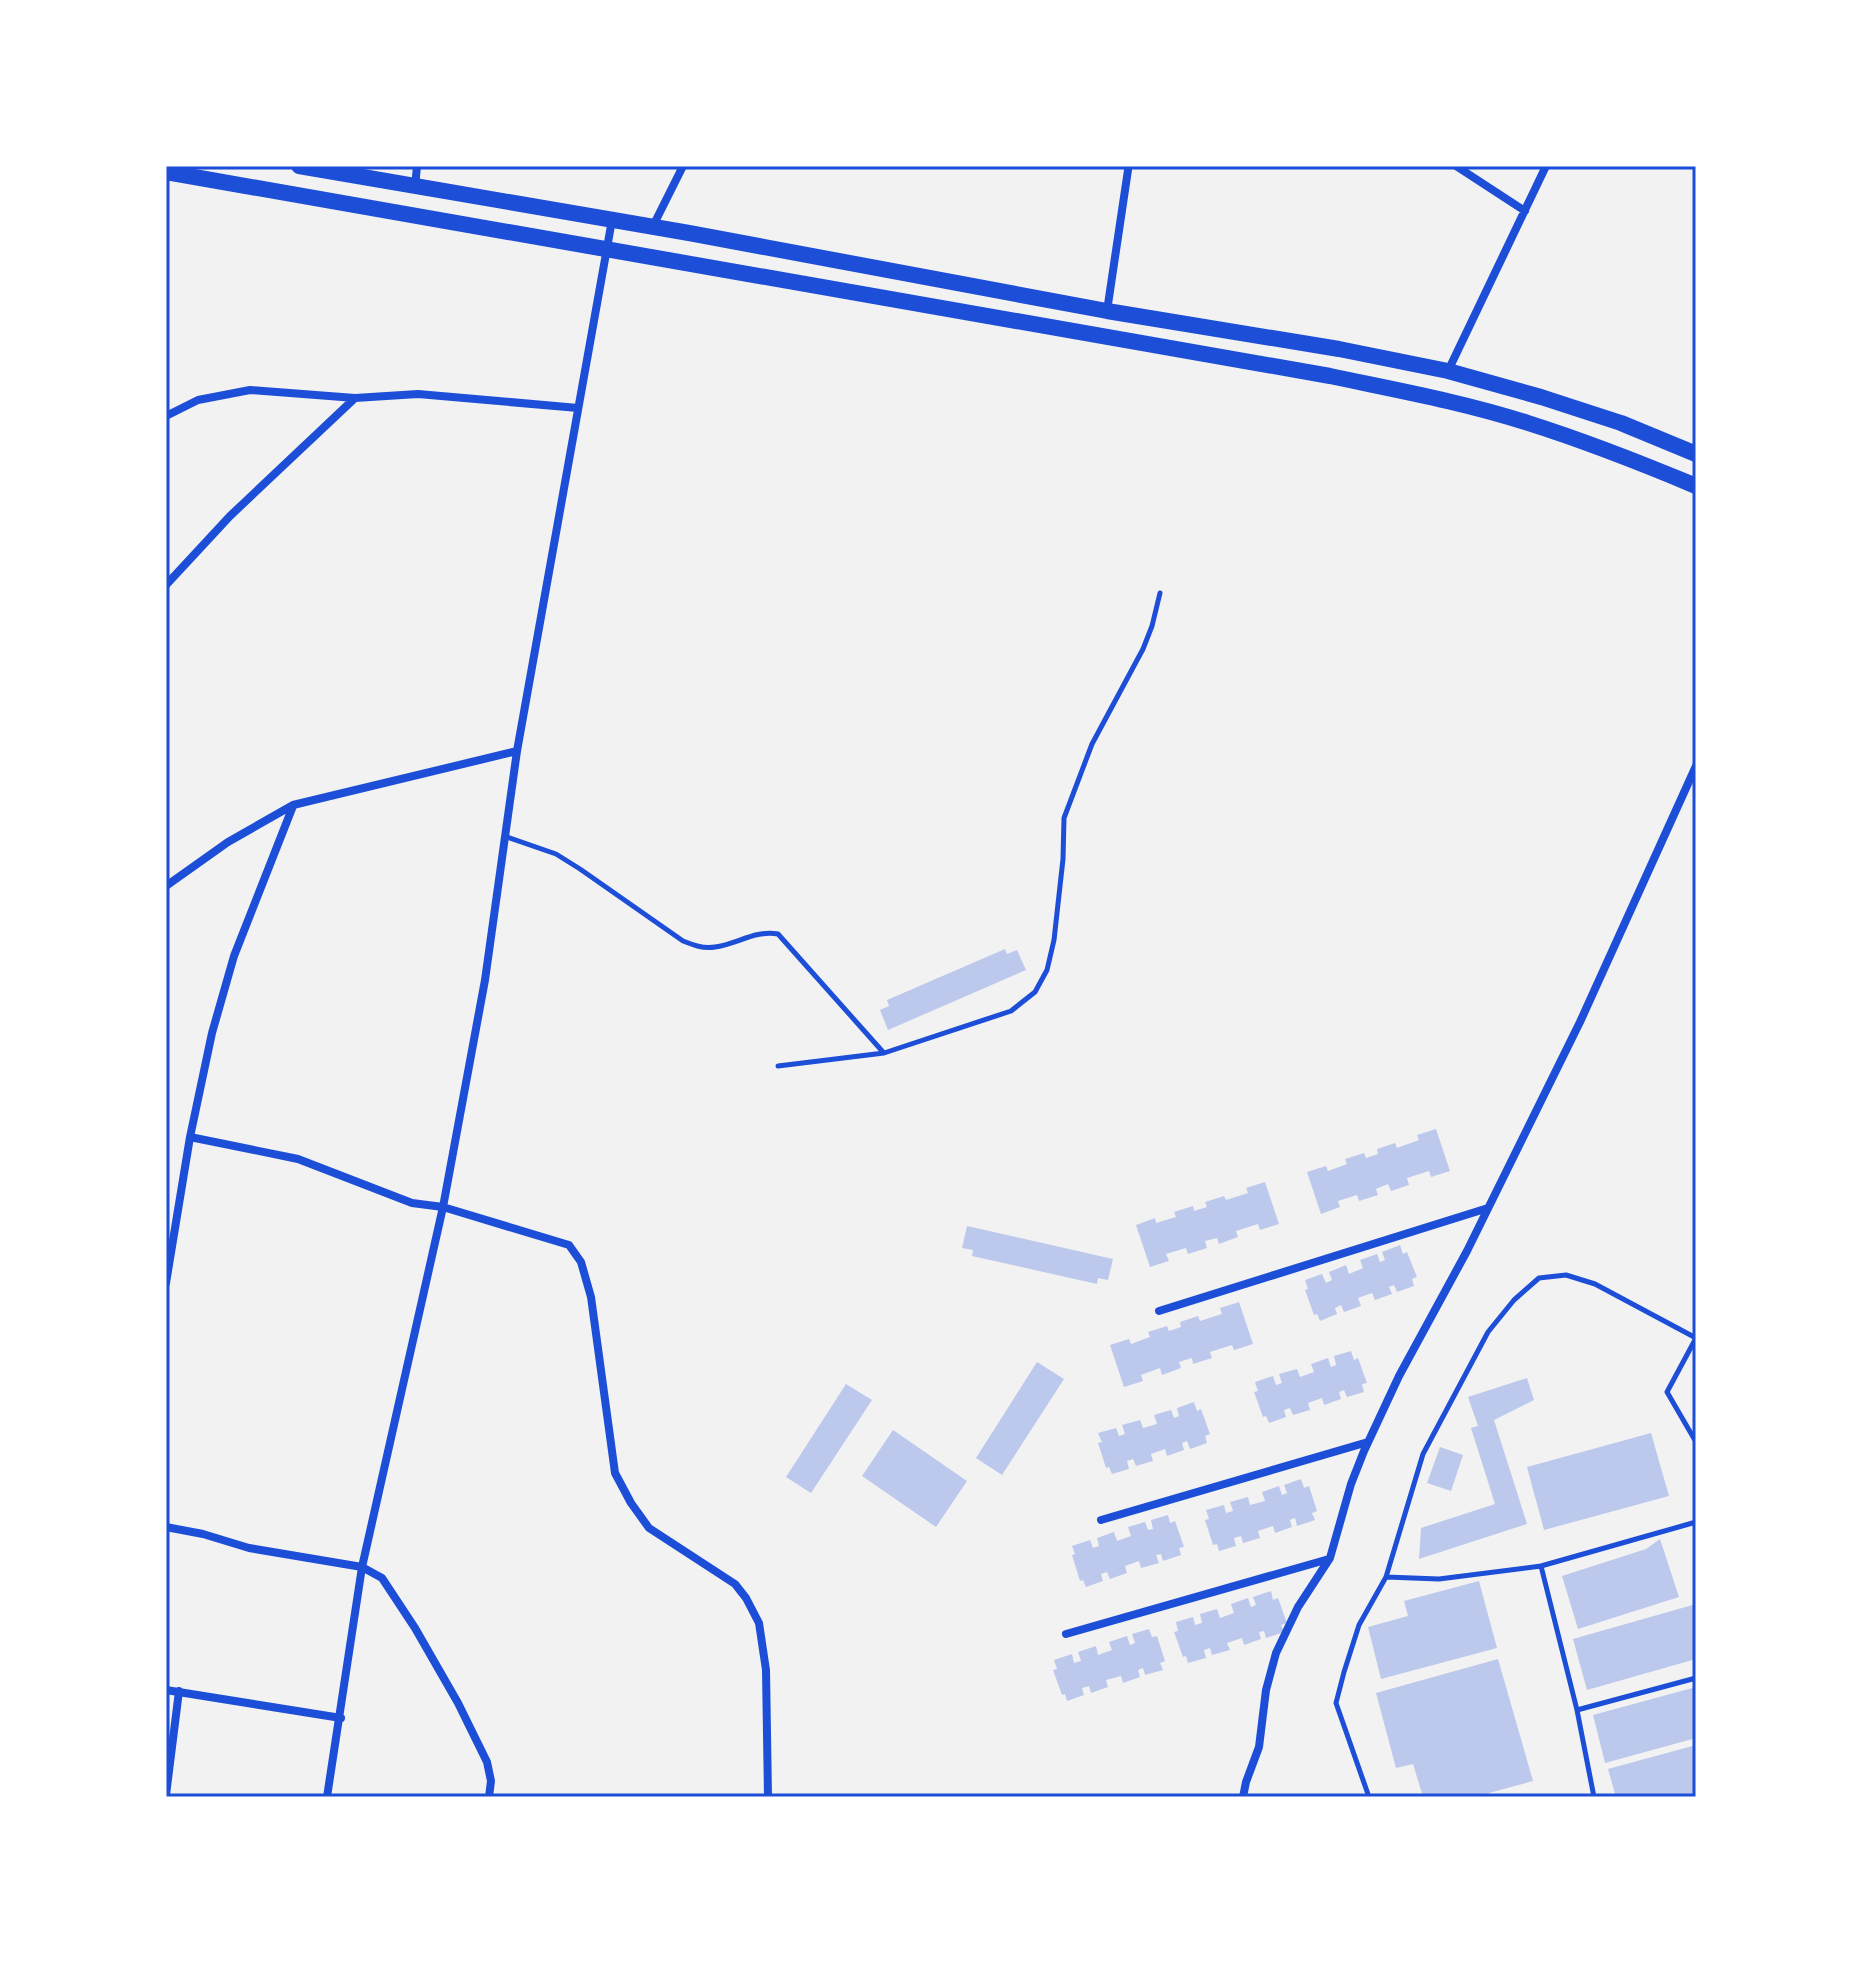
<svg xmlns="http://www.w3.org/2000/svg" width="1862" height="1963" font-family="'Archivo Narrow',sans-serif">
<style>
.building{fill:#bdc9ec}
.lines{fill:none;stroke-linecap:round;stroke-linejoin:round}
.service{stroke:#1d4ed8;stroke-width:5}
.minor{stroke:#1d4ed8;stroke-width:8}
.primary{stroke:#1d4ed8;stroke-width:16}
.neatline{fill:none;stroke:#1d4ed8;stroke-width:3}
</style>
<rect width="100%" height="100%" fill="#f2f2f2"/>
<path class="building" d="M 1005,949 L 1007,954 L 1017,950 L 1026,970 L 888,1030 L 880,1010 L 889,1006 L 887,1000 Z
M 1436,1129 L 1450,1171 L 1431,1177 L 1429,1171 L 1407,1178 L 1409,1185 L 1391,1191 L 1388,1184 L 1376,1189 L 1378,1195 L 1359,1201 L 1357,1195 L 1338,1201 L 1340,1207 L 1321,1214 L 1307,1172 L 1326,1166 L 1328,1171 L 1347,1164 L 1345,1159 L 1364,1153 L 1366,1158 L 1378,1154 L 1377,1149 L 1395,1143 L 1397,1148 L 1419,1140 L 1417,1135 Z
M 1265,1182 L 1279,1224 L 1260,1230 L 1258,1224 L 1236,1231 L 1238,1237 L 1219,1244 L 1217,1238 L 1205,1241 L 1207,1248 L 1188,1254 L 1186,1248 L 1166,1254 L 1169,1261 L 1150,1267 L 1136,1225 L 1155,1218 L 1156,1223 L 1176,1217 L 1174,1212 L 1193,1206 L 1194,1211 L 1207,1207 L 1205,1202 L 1224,1196 L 1226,1200 L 1248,1193 L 1246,1188 Z
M 967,1226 L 1113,1259 L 1108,1280 L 1098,1278 L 1097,1284 L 972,1256 L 973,1250 L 962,1248 Z
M 1400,1245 L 1403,1254 L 1407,1252 L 1417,1277 L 1412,1279 L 1414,1286 L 1397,1292 L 1394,1285 L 1389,1287 L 1392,1294 L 1375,1300 L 1372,1293 L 1358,1298 L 1361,1306 L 1344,1312 L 1341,1305 L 1335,1308 L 1337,1314 L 1320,1321 L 1317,1314 L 1314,1315 L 1305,1290 L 1308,1289 L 1305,1280 L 1322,1274 L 1326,1283 L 1332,1280 L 1329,1272 L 1346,1265 L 1349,1274 L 1363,1268 L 1360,1260 L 1377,1254 L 1380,1262 L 1385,1260 L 1382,1252 Z
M 1239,1302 L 1253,1344 L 1234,1350 L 1232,1345 L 1210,1352 L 1212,1358 L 1193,1364 L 1192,1358 L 1179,1362 L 1181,1368 L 1162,1375 L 1160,1368 L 1141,1375 L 1143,1381 L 1124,1387 L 1110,1345 L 1129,1339 L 1131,1344 L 1150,1337 L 1148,1332 L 1167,1326 L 1169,1331 L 1181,1327 L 1180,1322 L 1198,1316 L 1200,1321 L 1222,1314 L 1220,1308 Z
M 1351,1351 L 1354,1360 L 1358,1358 L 1367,1383 L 1362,1384 L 1364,1392 L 1347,1397 L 1344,1390 L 1339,1392 L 1341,1399 L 1324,1405 L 1322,1398 L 1308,1403 L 1310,1410 L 1293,1415 L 1290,1408 L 1284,1410 L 1286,1417 L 1269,1423 L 1266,1416 L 1263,1417 L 1254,1392 L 1258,1391 L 1255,1382 L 1273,1376 L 1276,1385 L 1282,1383 L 1279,1374 L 1297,1369 L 1300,1377 L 1314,1372 L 1311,1364 L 1328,1358 L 1331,1367 L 1336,1365 L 1334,1356 Z
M 1037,1362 L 1064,1379 L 1002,1475 L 976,1458 Z
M 1527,1378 L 1534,1400 L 1494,1420 L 1527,1524 L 1419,1559 L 1421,1528 L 1495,1504 L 1471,1428 L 1478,1426 L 1468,1397 Z
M 846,1384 L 872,1400 L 811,1493 L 786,1477 Z
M 1194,1402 L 1197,1411 L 1201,1409 L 1210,1434 L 1205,1436 L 1207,1443 L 1190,1449 L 1187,1441 L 1182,1443 L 1184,1450 L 1167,1456 L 1165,1449 L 1151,1454 L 1153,1461 L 1136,1466 L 1133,1459 L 1127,1461 L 1129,1469 L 1112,1474 L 1109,1467 L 1106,1468 L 1098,1443 L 1102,1442 L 1098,1433 L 1116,1428 L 1119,1436 L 1125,1434 L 1122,1425 L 1140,1420 L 1143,1428 L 1157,1424 L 1154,1415 L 1171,1410 L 1174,1418 L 1179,1416 L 1177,1408 Z
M 893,1430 L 967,1481 L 936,1527 L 862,1476 Z
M 1651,1433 L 1669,1496 L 1544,1530 L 1527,1467 Z
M 1440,1447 L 1463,1455 L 1451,1491 L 1427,1483 Z
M 1301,1479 L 1304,1488 L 1309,1486 L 1317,1511 L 1312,1513 L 1315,1520 L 1297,1526 L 1295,1518 L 1290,1520 L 1292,1527 L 1275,1533 L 1273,1526 L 1258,1531 L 1260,1538 L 1243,1543 L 1241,1536 L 1234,1538 L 1236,1546 L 1219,1551 L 1217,1544 L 1213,1545 L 1205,1520 L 1209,1519 L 1206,1510 L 1224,1505 L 1226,1513 L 1233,1511 L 1230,1502 L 1248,1497 L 1250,1505 L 1265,1501 L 1262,1492 L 1279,1486 L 1282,1495 L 1287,1493 L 1284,1485 Z
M 1168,1515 L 1170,1523 L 1175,1521 L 1184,1547 L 1179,1548 L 1181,1555 L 1163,1561 L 1161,1554 L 1156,1555 L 1159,1563 L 1141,1568 L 1139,1561 L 1125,1566 L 1127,1573 L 1110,1579 L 1107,1572 L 1101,1574 L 1103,1581 L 1086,1587 L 1083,1580 L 1080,1581 L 1072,1555 L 1075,1554 L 1072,1546 L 1090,1540 L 1093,1548 L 1099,1546 L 1097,1538 L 1114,1532 L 1117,1541 L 1131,1536 L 1128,1527 L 1145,1522 L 1148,1530 L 1153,1529 L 1151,1520 Z
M 1660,1539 L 1679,1597 L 1578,1629 L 1562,1576 L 1646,1549 Z
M 1479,1581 L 1497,1648 L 1381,1679 L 1368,1627 L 1408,1616 L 1404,1601 Z
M 1271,1591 L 1273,1600 L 1278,1598 L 1287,1623 L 1281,1625 L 1284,1632 L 1266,1638 L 1264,1631 L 1259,1632 L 1261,1639 L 1244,1645 L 1242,1638 L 1227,1643 L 1230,1650 L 1212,1655 L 1210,1648 L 1204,1650 L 1206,1658 L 1188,1663 L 1186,1656 L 1183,1657 L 1174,1632 L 1178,1631 L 1176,1622 L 1193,1617 L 1195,1625 L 1202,1623 L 1200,1614 L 1217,1609 L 1220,1618 L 1234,1613 L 1231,1604 L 1248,1598 L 1251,1607 L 1256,1605 L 1253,1597 Z
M 1696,1604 L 1696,1659 L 1587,1690 L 1573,1639 Z
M 1149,1629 L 1152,1637 L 1157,1636 L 1165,1661 L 1160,1663 L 1163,1670 L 1145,1675 L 1143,1668 L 1138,1670 L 1140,1677 L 1123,1683 L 1121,1676 L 1106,1680 L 1108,1687 L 1091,1693 L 1089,1686 L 1082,1688 L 1084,1695 L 1067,1701 L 1065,1694 L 1062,1695 L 1053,1670 L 1057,1669 L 1054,1660 L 1072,1654 L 1074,1663 L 1081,1661 L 1078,1652 L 1096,1646 L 1098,1655 L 1112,1650 L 1109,1642 L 1127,1636 L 1130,1645 L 1135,1643 L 1132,1634 Z
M 1498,1659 L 1533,1781 L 1474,1797 L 1423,1797 L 1413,1764 L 1396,1768 L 1376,1693 Z
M 1696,1687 L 1696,1738 L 1605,1763 L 1593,1715 Z
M 1696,1745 L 1696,1797 L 1616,1797 L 1608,1769 Z"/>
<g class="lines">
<path class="service" d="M 507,837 L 556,854 L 580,869 L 683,941 C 693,945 703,949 715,947 C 737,944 755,930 778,934 L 883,1052
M 778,1066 L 884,1053 L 1011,1011 L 1035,992 L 1047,970 L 1054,940 L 1063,859 L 1064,818 L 1092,744 L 1143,649 L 1152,626 L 1160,593
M 1541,1566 L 1577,1710 L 1594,1797
M 1386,1577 L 1439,1579 L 1541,1566 L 1696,1522
M 1577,1710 L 1696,1678
M 1369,1797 L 1336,1703 L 1344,1672 L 1359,1625 L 1386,1577 L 1423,1454 L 1488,1332 L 1514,1300 L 1539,1278 L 1566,1275 L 1595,1284 L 1696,1338 L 1667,1392 L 1696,1442"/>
<path class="minor" d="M 1456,166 L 1525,211
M 415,187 L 417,166
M 653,226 L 683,166
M 1107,311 L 1128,170
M 1448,371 L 1546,166
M 166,416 L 198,400 L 250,390 L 355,398
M 166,585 L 230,516 L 355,398 L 418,394 L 578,408
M 166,886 L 228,842 L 293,805 L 517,751
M 190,1137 L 212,1033 L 234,956 L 293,806
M 166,1283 L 190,1137 L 298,1159 L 412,1203 L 443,1207 L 569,1245 L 581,1262 L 591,1297 L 615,1473 L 631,1503 L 649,1528 L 735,1584 L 746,1598 L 759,1623 L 766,1670 L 768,1797
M 1159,1311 L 1488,1208
M 1101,1520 L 1368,1442
M 166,1527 L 203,1534 L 249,1548 L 362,1567 L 382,1578 L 415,1628 L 458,1703 L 487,1762 L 491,1781 L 489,1797
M 1066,1634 L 1329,1559
M 166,1690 L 341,1718
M 166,1795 L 179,1691
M 327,1797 L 362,1567 L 443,1207 L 485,980 L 517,751 L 612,220
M 1243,1797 L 1246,1782 L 1259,1747 L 1266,1690 L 1276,1653 L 1298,1607 L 1330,1558 L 1351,1484 L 1364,1451 L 1399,1376 L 1467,1251 L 1580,1022 L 1696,766"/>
<path class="primary" d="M 299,166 L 689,233 L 1107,311 L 1339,349 L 1448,371 L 1541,397 L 1621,423 L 1696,454
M 166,172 L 1330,376 C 1396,390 1463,402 1528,423 C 1585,441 1641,463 1696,486"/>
</g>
<rect width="1862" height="1963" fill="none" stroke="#ffffff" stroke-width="336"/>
<rect x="168" y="168" width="1526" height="1627" class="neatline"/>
</svg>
